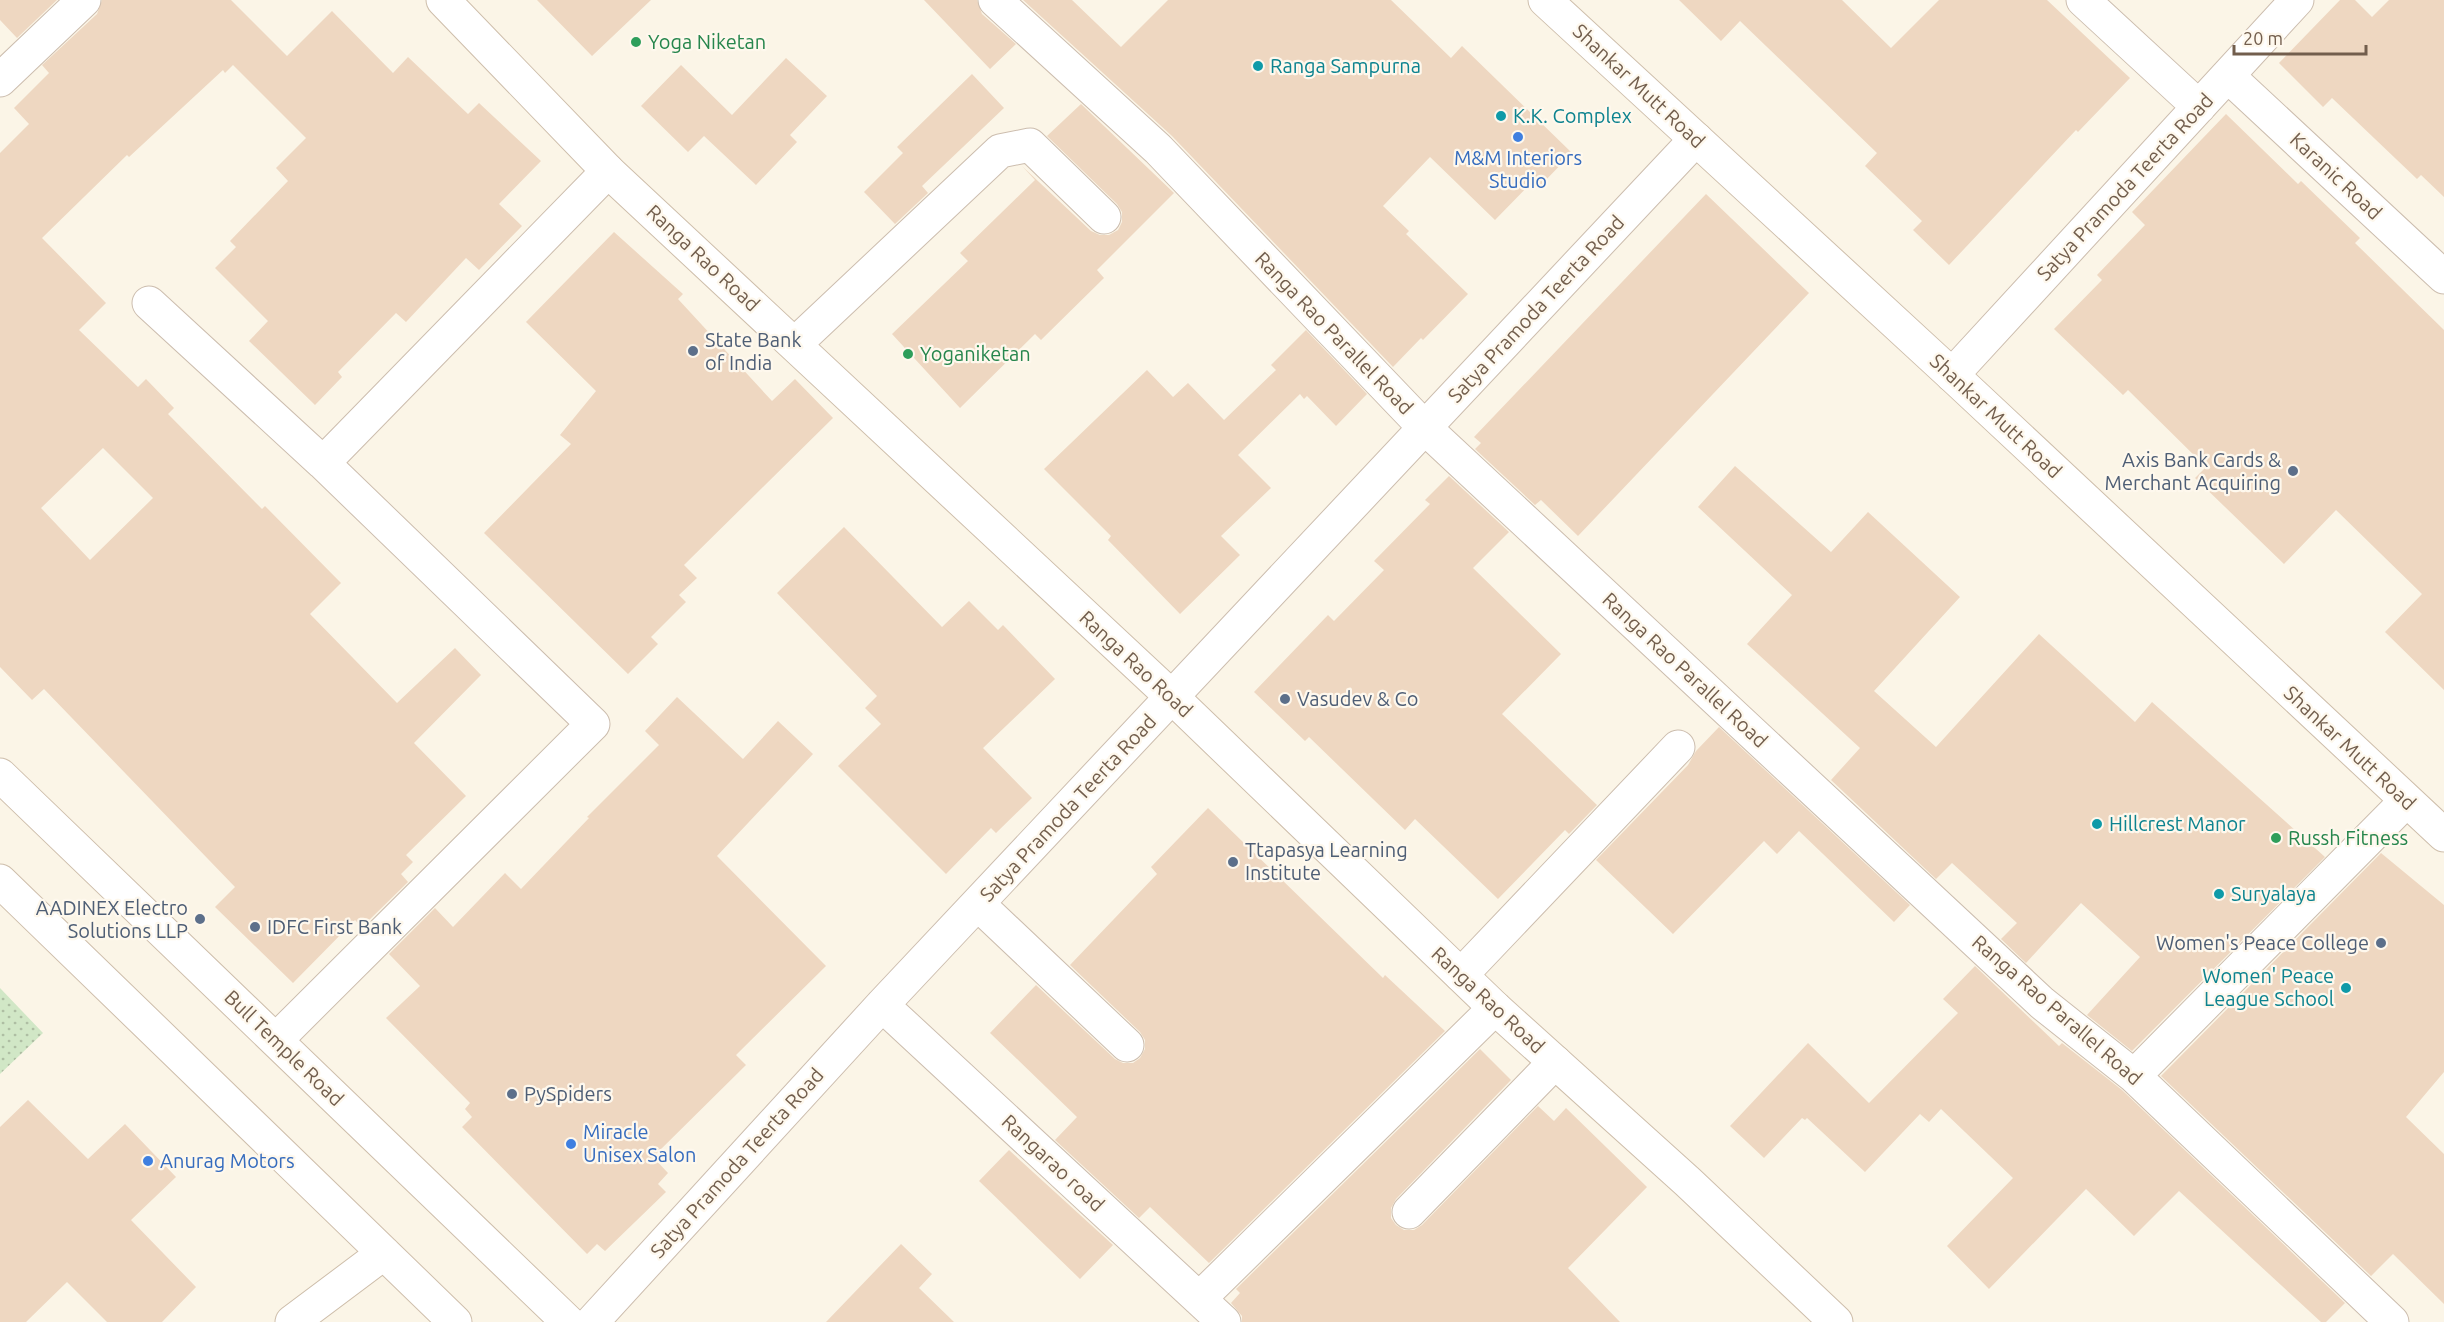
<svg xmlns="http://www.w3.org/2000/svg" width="2444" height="1322" font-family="Ubuntu,sans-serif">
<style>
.grass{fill:url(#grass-dots)}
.building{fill:#eed7c1;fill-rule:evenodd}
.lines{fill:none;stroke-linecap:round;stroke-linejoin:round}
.street-casing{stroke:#ccbdae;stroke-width:35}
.secondary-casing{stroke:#cebeab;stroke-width:35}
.street{stroke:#fff;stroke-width:33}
.secondary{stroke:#fff;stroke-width:33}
.leisure-dot{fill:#2e9e5b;stroke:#fef8ed;stroke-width:2}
.culture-dot{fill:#0f9aa8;stroke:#fef8ed;stroke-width:2}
.shop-dot{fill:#3f7fe0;stroke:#fef8ed;stroke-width:2}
.service-dot{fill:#5c6f8a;stroke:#fef8ed;stroke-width:2}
.labels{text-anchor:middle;stroke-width:4.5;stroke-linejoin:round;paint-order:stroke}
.leisure-label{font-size:20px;fill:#27864d;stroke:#fef8ed;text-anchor:start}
.culture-label{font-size:20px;fill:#0d838f;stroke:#fef8ed;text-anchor:start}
.street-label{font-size:20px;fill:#725e4d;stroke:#fef8ed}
.shop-label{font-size:20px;fill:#366cbe;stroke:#fef8ed;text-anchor:start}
.service-label{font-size:20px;fill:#4e5e75;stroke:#fef8ed;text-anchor:start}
</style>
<defs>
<pattern id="grass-dots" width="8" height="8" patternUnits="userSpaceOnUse" patternTransform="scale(1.5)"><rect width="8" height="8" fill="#d1e7c6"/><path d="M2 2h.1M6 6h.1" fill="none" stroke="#aebea3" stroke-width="1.8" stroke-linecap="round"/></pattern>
</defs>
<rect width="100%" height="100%" fill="#fbf5e7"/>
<path class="grass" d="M 0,988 L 43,1033 L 0,1074 Z"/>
<path class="building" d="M 0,0 L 57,0 L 17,38 L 0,20 Z
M 102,0 L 231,0 L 287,56 L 332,11 L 393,73 L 408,57 L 468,114 L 479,103 L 541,161 L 499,204 L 522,226 L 479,270 L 466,258 L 406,322 L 396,313 L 338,372 L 342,377 L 315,405 L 249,341 L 268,321 L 215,268 L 236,247 L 230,241 L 288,181 L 276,168 L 306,138 L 233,65 L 225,73 L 223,70 L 129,157 L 127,155 L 42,238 L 106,303 L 79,330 L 138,387 L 146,379 L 174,408 L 168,414 L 262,509 L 265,506 L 341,583 L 310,614 L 397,703 L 455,648 L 481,675 L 414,743 L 466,796 L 406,855 L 413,862 L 401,874 L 408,882 L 362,927 L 355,920 L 293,983 L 215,907 L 235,887 L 44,689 L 32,700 L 0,667 L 0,153 L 29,124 L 14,108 L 49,73 L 42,65 L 97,14 ZM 103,448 L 153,498 L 90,560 L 41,508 Z
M 537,0 L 651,0 L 592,56 Z
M 924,0 L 977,0 L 982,14 L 1016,44 L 990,69 Z
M 1023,0 L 1072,0 L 1121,47 L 1168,0 L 1391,0 L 1451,58 L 1462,46 L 1572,153 L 1540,186 L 1534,180 L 1495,220 L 1430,157 L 1383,206 L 1409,231 L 1406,234 L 1468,294 L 1423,340 L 1421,338 L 1393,367 L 1172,136 Z
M 1679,0 L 1842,0 L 1891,48 L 1939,0 L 2047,0 L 2130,78 L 2078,132 L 2076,130 L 1949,265 L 1913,230 L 1922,221 L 1865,166 L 1877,153 L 1740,21 L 1721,41 Z
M 2340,0 L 2355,0 L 2372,17 L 2389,0 L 2444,0 L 2444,197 L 2421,175 L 2417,179 L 2332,98 L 2323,107 L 2279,63 Z
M 786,58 L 827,96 L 790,135 L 797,142 L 756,185 L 704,136 L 688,152 L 641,106 L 681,65 L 732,115 Z
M 972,74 L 1004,108 L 922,186 L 928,193 L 895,224 L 864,192 L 903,153 L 897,147 Z
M 1081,104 L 1174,193 L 1097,270 L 1104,278 L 1041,340 L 1035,334 L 960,408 L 892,334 L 968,261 L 960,253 L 1035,180 L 1022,166 L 1091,231 L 1100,235 L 1109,235 L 1118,230 L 1122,222 L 1122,212 L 1117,204 L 1047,136 Z
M 2226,114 L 2298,184 L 2301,181 L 2360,238 L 2355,243 L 2444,330 L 2444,690 L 2385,632 L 2422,594 L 2336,510 L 2284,564 L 2195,478 L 2206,467 L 2128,390 L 2123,395 L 2054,329 L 2102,280 L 2097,275 L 2145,225 L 2132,212 Z
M 1706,194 L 1809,293 L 1578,536 L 1541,500 L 1535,505 L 1475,449 L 1481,443 L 1474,437 Z
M 614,232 L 683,294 L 678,299 L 772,401 L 795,379 L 833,418 L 684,565 L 697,578 L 679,595 L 686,602 L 651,637 L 658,644 L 628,674 L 484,533 L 571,444 L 560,435 L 596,391 L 526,322 Z
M 1306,330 L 1367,394 L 1336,426 L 1307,396 L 1304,399 L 1300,394 L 1238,455 L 1271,488 L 1221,536 L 1240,555 L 1180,614 L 1108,540 L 1111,536 L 1044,469 L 1147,370 L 1173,397 L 1188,383 L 1224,420 L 1276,370 L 1271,365 Z
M 1735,466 L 1831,552 L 1868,512 L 1960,597 L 1874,691 L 1936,747 L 2039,634 L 2135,722 L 2152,702 L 2325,857 L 2132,1051 L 2087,1015 L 2140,957 L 2081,903 L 2026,963 L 2001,939 L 2017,923 L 1952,863 L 1936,879 L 1831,780 L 1860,748 L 1747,644 L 1792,595 L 1698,507 Z
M 1449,476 L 1509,532 L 1473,568 L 1561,654 L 1502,714 L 1597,805 L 1569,834 L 1565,830 L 1498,899 L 1415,819 L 1405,830 L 1309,737 L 1305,741 L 1254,692 L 1328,615 L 1334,621 L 1384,570 L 1374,561 L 1430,504 L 1425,500 Z
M 844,527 L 942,627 L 969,601 L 998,630 L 1003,625 L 1055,679 L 983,748 L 1032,798 L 996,833 L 991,828 L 946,874 L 838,766 L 881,724 L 865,708 L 877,696 L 777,593 Z
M 677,697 L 743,759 L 778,721 L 813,754 L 717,856 L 826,966 L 736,1055 L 746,1065 L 653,1157 L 668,1173 L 658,1184 L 666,1192 L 605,1251 L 597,1244 L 587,1254 L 462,1127 L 472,1117 L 465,1109 L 470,1103 L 386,1018 L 420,986 L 389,954 L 435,908 L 453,927 L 505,873 L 521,889 L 589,818 L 587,817 L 659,745 L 645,731 Z
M 1719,727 L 1910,905 L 1894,922 L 1799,831 L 1777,854 L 1764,841 L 1673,934 L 1596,860 L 1688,765 L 1696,751 Z
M 1208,808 L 1383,978 L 1385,975 L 1445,1031 L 1209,1263 L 1150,1207 L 1139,1218 L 1055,1140 L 1077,1117 L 990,1033 L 1036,985 L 1115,1059 L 1123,1063 L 1133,1063 L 1140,1058 L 1145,1049 L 1145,1040 L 1140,1032 L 1070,965 L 1157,874 L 1151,867 Z
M 2381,853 L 2444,905 L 2444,1072 L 2406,1117 L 2444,1154 L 2444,1304 L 2393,1254 L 2371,1276 L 2161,1076 Z
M 1975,966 L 2059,1046 L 2062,1043 L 2122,1090 L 2345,1303 L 2326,1322 L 2321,1322 L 2179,1191 L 2134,1236 L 2086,1189 L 1989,1289 L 1947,1246 L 2013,1178 L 1941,1109 L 1929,1122 L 1920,1114 L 1865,1172 L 1807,1118 L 1805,1120 L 1802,1118 L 1764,1158 L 1730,1126 L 1808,1043 L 1869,1103 L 1958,1013 L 1943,999 Z
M 1480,1049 L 1511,1080 L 1396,1199 L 1391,1208 L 1391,1218 L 1396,1225 L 1404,1230 L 1414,1230 L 1422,1225 L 1538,1106 L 1554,1121 L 1566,1108 L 1647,1187 L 1568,1268 L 1620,1322 L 1242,1322 L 1242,1316 L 1231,1303 L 1240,1293 L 1236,1289 Z
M 28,1100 L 88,1159 L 125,1124 L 176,1177 L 131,1220 L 196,1287 L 162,1322 L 107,1322 L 67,1282 L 26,1322 L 0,1322 L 0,1127 Z
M 1009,1150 L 1113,1245 L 1080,1279 L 979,1181 Z
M 901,1244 L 932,1274 L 919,1288 L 954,1322 L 826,1322 Z"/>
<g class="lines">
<g class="street-casing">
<path id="street" d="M 995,0 L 1158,149 L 1425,428 L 2042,1003 L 2134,1076 L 2392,1322
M 2083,0 L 2199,107
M 2228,76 L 2444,277
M 0,80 L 84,0
M 149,303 L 323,463 L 593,724 L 276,1040
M 795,344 L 1000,151 L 1030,145 L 1104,217
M 1952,375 L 2297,0
M 323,463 L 608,171
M 978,904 L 1127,1045
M 1461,975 L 1678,747
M 882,1005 L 1224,1322
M 2134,1076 L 2406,801
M 1409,1212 L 1555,1062
M 1199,1299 L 1495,1008
M 592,1322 L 882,1005 L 1696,139"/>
</g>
<g class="secondary-casing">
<path id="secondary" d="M 443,0 L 608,171 L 1173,698 L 1495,1008 L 1688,1182 L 1836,1322
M 1545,0 L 1952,375 L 2444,835
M 0,775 L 568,1322
M 0,881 L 455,1322
M 292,1322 L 384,1253"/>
</g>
<use href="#street" class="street"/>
<use href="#secondary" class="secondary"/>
</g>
<g class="leisure-dot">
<circle cx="636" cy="42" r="6"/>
<circle cx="908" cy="354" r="6"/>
<circle cx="2276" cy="838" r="6"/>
</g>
<g class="culture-dot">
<circle cx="1258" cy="66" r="6"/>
<circle cx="1501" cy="116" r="6"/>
<circle cx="2097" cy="824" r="6"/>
<circle cx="2219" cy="894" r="6"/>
<circle cx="2346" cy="988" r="6"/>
</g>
<g class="shop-dot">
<circle cx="1518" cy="137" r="6"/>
<circle cx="571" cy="1144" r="6"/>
<circle cx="148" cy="1161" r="6"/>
</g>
<g class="service-dot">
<circle cx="693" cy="351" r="6"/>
<circle cx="2293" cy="471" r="6"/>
<circle cx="1285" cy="699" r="6"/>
<circle cx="1233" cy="862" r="6"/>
<circle cx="200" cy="919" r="6"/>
<circle cx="255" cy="927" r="6"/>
<circle cx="2381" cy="943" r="6"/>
<circle cx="512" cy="1094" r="6"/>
</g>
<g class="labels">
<g class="leisure-label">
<text x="648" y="49">Yoga Niketan</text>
<text x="920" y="361">Yoganiketan</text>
<text x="2288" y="845">Russh Fitness</text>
</g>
<g class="culture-label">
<text x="1270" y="73">Ranga Sampurna</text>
<text x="1513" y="123">K.K. Complex</text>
<text x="2109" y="831">Hillcrest Manor</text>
<text x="2231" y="901">Suryalaya</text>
<text x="2334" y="983" text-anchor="end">Women' Peace<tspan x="2334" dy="23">League School</tspan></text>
</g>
<g class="street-label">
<text transform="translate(1639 86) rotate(43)" y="7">Shankar Mutt Road</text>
<text transform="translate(2336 176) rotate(43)" y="7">Karanic Road</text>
<text transform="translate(2125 187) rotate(-47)" y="7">Satya Pramoda Teerta Road</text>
<text transform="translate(703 258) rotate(43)" y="7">Ranga Rao Road</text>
<text transform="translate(1536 309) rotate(-47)" y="7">Satya Pramoda Teerta Road</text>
<text transform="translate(1334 333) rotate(46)" y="7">Ranga Rao Parallel Road</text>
<text transform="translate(1996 416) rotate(43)" y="7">Shankar Mutt Road</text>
<text transform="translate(1136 664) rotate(43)" y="7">Ranga Rao Road</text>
<text transform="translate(1685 670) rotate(43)" y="7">Ranga Rao Parallel Road</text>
<text transform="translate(2350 748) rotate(43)" y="7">Shankar Mutt Road</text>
<text transform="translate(1068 808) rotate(-47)" y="7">Satya Pramoda Teerta Road</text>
<text transform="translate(1488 1000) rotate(43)" y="7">Ranga Rao Road</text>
<text transform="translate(2057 1010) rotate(41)" y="7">Ranga Rao Parallel Road</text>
<text transform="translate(284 1048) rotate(44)" y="7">Bull Temple Road</text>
<text transform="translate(737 1163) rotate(-48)" y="7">Satya Pramoda Teerta Road</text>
<text transform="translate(1053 1163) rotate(43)" y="7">Rangarao road</text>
</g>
<g class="shop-label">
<text x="1518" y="165" text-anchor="middle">M&amp;M Interiors<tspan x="1518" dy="23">Studio</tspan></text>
<text x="583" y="1139">Miracle<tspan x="583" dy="23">Unisex Salon</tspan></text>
<text x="160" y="1168">Anurag Motors</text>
</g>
<g class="service-label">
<text x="705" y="347">State Bank<tspan x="705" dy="23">of India</tspan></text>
<text x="2281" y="467" text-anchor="end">Axis Bank Cards &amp;<tspan x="2281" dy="23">Merchant Acquiring</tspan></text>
<text x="1297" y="706">Vasudev &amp; Co</text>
<text x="1245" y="857">Ttapasya Learning<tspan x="1245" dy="23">Institute</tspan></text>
<text x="188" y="915" text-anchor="end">AADINEX Electro<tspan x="188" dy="23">Solutions LLP</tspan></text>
<text x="267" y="934">IDFC First Bank</text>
<text x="2369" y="950" text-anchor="end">Women's Peace College</text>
<text x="524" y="1101">PySpiders</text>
</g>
</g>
<path d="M2234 45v9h132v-9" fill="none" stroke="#725e4d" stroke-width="3"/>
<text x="2243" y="45" font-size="18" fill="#725e4d" stroke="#fef8ed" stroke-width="4.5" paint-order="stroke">20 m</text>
</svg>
